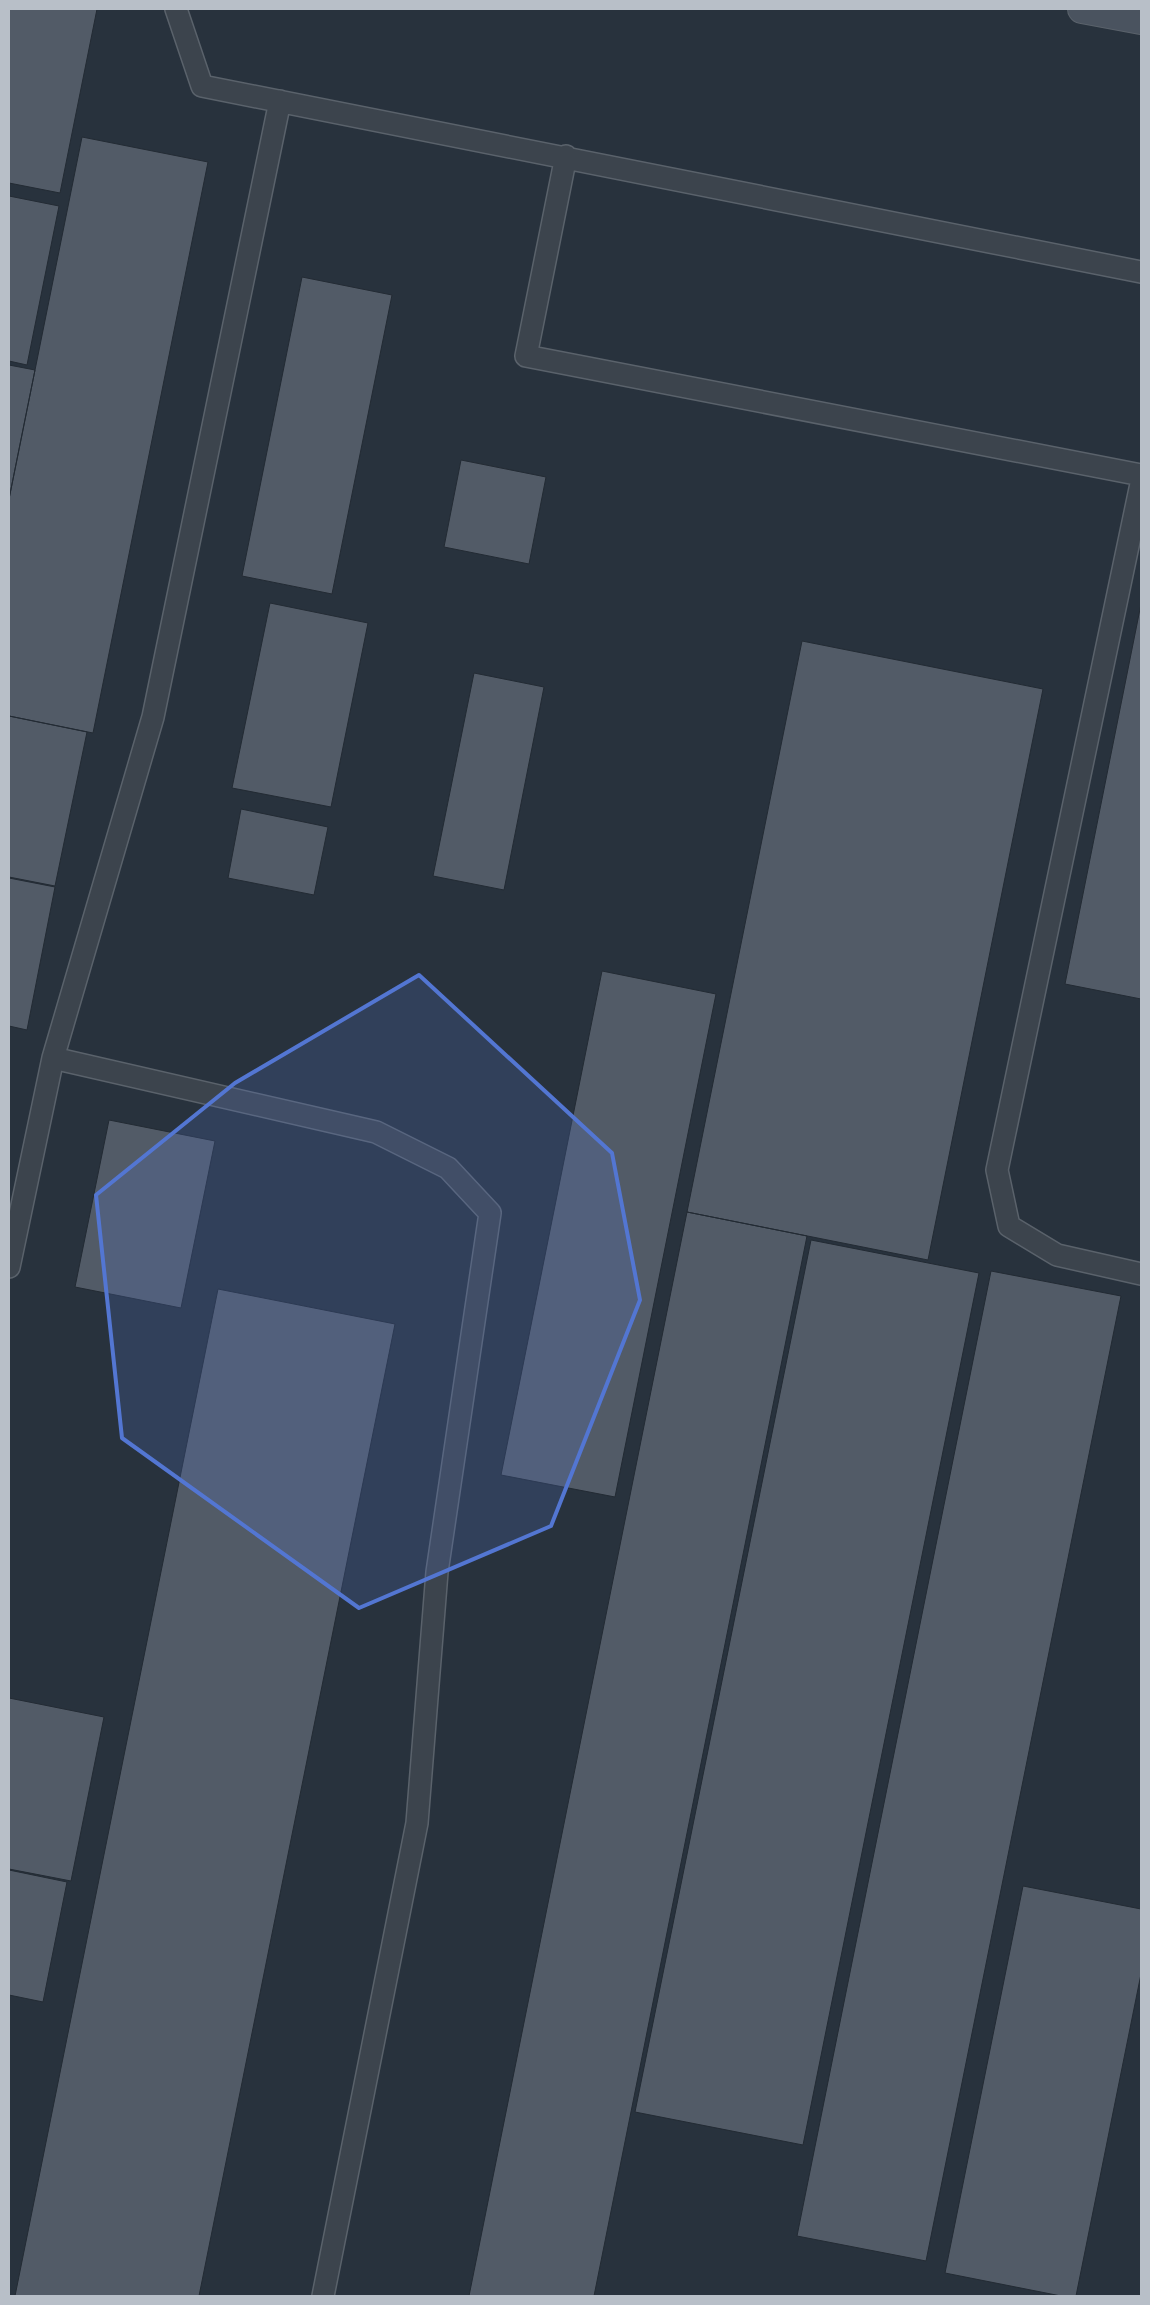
<svg xmlns="http://www.w3.org/2000/svg" width="1150" height="2305" font-family="Figtree,sans-serif">
<style>
.building{fill:#525b67;stroke:#232b34}
.lines{fill:none;stroke-linecap:round;stroke-linejoin:round}
.lane-casing{stroke:#5a626b;stroke-width:24}
.secondary-casing{stroke:#5a626b;stroke-width:30}
.lane{stroke:#3c444d;stroke-width:21}
.secondary{stroke:#4a535f;stroke-width:28}
.marked{fill:#5376d2;fill-opacity:0.2;stroke:#5376d2;stroke-width:4;stroke-linejoin:round}
</style>
<rect width="100%" height="100%" fill="#28323d"/>
<path class="building" d="M 9,9 L 97,9 L 60,193 L 9,183 Z
M 82,137 L 208,162 L 93,733 L 9,716 L 9,499 Z
M 9,196 L 59,206 L 27,365 L 9,361 Z
M 302,277 L 392,295 L 332,594 L 242,576 Z
M 9,365 L 35,370 L 9,499 Z
M 461,460 L 546,477 L 529,564 L 444,547 Z
M 270,603 L 368,623 L 331,807 L 232,788 Z
M 1141,604 L 1141,999 L 1065,984 Z
M 802,641 L 1043,689 L 928,1260 L 687,1212 Z
M 474,673 L 544,687 L 504,890 L 433,876 Z
M 9,716 L 87,732 L 55,886 L 9,877 Z
M 241,809 L 328,827 L 314,895 L 228,878 Z
M 9,878 L 55,887 L 27,1030 L 9,1026 Z
M 602,971 L 716,994 L 615,1497 L 501,1475 Z
M 109,1120 L 215,1141 L 181,1308 L 75,1287 Z
M 687,1212 L 807,1236 L 594,2296 L 469,2296 Z
M 811,1240 L 979,1273 L 803,2145 L 635,2112 Z
M 991,1271 L 1121,1296 L 926,2261 L 797,2236 Z
M 218,1289 L 395,1324 L 199,2296 L 15,2296 Z
M 9,1698 L 104,1717 L 71,1881 L 9,1869 Z
M 9,1870 L 67,1882 L 43,2002 L 9,1995 Z
M 1023,1886 L 1141,1909 L 1141,1974 L 1076,2296 L 1061,2296 L 945,2273 Z"/>
<g class="lines">
<g class="lane-casing">
<path id="lane" d="M 176,9 L 202,86 L 1141,272
M 566,156 L 526,356 L 1141,475
M 1141,484 L 997,1170 L 1009,1226 L 1057,1255 L 1141,1274
M 53,1058 L 376,1132 L 448,1168 L 490,1213 L 437,1572 L 417,1823 L 323,2296
M 9,1267 L 53,1058 L 153,717 L 280,101"/>
</g>
<g class="secondary-casing">
<path id="secondary" d="M 1082,9 L 1141,20"/>
</g>
<use href="#lane" class="lane"/>
<use href="#secondary" class="secondary"/>
</g>
<path class="marked" d="M 419,975 L 612,1153 L 640,1300 L 551,1526 L 359,1608 L 122,1438 L 96,1195 L 235,1083 Z"/>
<rect width="1150" height="2305" fill="none" stroke="#b8bfc8" stroke-width="20"/>
</svg>
